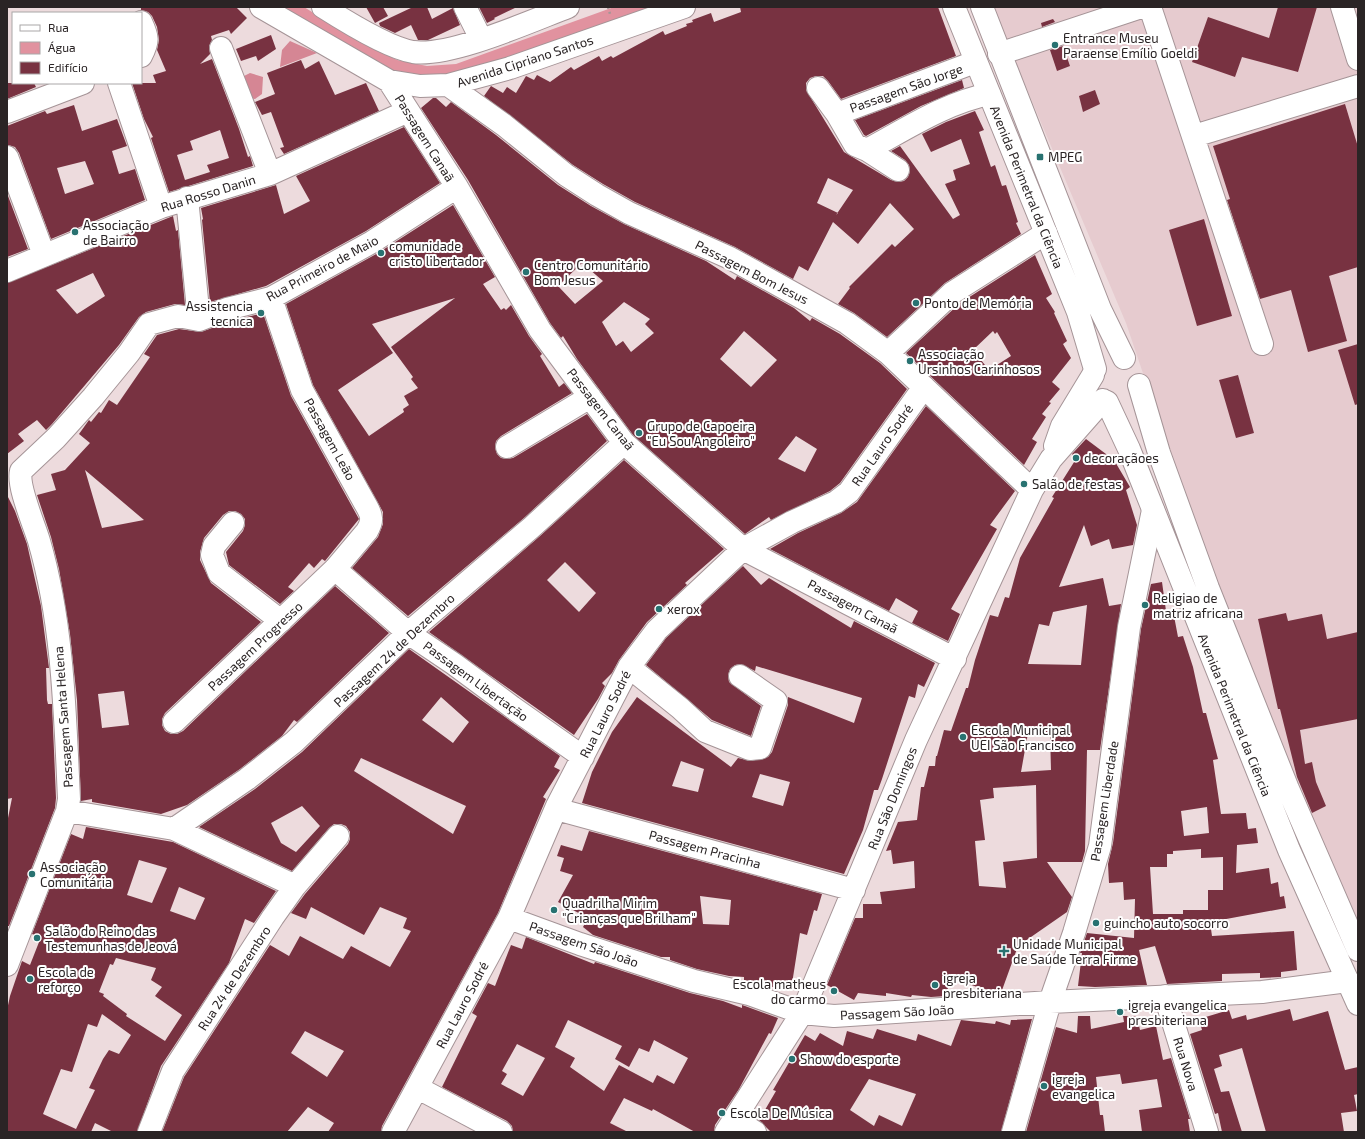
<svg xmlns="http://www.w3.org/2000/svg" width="1365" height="1139" font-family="'Exo 2',sans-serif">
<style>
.built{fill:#e6cbcf}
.forest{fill:#d58694}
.water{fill:#e1929f}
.building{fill:#783241;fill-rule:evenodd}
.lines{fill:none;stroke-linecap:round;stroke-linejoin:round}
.minor-casing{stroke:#a59497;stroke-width:24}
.major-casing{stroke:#a59497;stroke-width:24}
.path{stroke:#a39697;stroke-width:2.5;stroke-dasharray:2 3;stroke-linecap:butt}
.minor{stroke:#fff;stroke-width:22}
.major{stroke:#fff;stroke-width:22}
.poi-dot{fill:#287271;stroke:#fff;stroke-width:1.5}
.labels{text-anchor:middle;stroke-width:4;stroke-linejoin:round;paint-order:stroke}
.poi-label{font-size:13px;fill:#2a2425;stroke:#fff;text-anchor:start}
.street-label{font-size:13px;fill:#2a2425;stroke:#fff}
</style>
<rect width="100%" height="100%" fill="#eddbdd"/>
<path class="built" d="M 992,7 L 1358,7 L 1358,930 L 1224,613 L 1126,323 Z"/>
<path class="forest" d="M 290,41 L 317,53 L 280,67 L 282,50 Z
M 250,73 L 263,77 L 262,94 L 255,99 L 247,98 L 238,79 Z"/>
<path class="water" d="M 272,7 L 304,7 L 357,40 L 397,60 L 427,66 L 456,64 L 614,7 L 665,7 L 472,74 L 406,78 Z"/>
<path class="building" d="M 141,7 L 236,7 L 247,18 L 231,34 L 229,30 L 211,36 L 212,40 L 209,46 L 210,54 L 200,64 L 212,59 L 239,129 L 248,157 L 250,156 L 253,166 L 169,192 L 151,138 L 153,137 L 144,119 L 132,83 L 156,83 L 153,75 L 166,71 L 157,50 L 159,40 L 157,27 L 152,16 L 148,12 L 141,10 ZM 220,130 L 229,158 L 207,165 L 210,172 L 185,180 L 177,155 L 193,150 L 190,141 Z
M 366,7 L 383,7 L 388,16 L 375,23 Z
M 413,7 L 427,7 L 432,19 L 453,8 L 460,25 L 428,40 L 418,40 L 411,25 L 395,33 L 380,26 L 379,23 Z
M 479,7 L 517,7 L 494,18 L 495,19 L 487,23 Z
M 740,7 L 938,7 L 956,56 L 841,99 L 828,81 L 823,76 L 816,76 L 810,78 L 806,83 L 806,90 L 844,152 L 891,180 L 898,182 L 904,181 L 908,177 L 910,171 L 909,165 L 905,160 L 891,151 L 900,146 L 953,219 L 960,215 L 945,184 L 956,180 L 953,170 L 970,164 L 961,139 L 931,152 L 922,134 L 946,122 L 975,111 L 984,130 L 979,132 L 991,167 L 995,165 L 1002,186 L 1006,185 L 1018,222 L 1016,223 L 1021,234 L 945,283 L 887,337 L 854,313 L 838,304 L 850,288 L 849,287 L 892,244 L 895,247 L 914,229 L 890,203 L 858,244 L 833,222 L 808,271 L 799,266 L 793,279 L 735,247 L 635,202 L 603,184 L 573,165 L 484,96 L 491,86 L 503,93 L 507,87 L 516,93 L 526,76 L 534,80 L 537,75 L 550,82 L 571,67 L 574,70 L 599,56 L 602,61 L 611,56 L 613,58 L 663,31 L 665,35 L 687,26 L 686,24 L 693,22 L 692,20 L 711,13 L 714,22 L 741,12 ZM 828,178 L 853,190 L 836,215 L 838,213 L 817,203 Z
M 1278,7 L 1317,7 L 1298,72 L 1242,57 L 1235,77 L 1192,62 L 1208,17 L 1269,38 Z
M 1053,19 L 1055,22 L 1042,27 L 1041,23 Z
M 271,35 L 276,49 L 258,61 L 256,56 L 241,61 L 236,49 Z
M 1063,46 L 1070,66 L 1057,71 L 1050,50 Z
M 301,60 L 305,69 L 319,61 L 335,95 L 366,83 L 379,111 L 284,154 L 280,148 L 284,147 L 271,112 L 262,115 L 255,102 L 275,94 L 267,73 Z
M 962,80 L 964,88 L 921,106 L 866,136 L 864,135 L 855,120 Z
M 7,83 L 34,83 L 36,87 L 7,99 Z
M 1095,90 L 1100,104 L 1083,112 L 1079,96 Z
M 433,98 L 436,98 L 446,107 L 451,102 L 496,135 L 558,185 L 591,206 L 624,224 L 706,261 L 735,280 L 737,276 L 794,308 L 810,321 L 812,318 L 840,334 L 880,363 L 907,389 L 840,483 L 830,491 L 771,520 L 769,517 L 745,534 L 633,435 L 577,359 L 563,336 L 561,338 L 550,323 L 468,180 L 421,108 ZM 582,263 L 603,281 L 575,304 L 558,286 ZM 624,302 L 650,319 L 645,324 L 654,333 L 631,352 L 623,341 L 616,346 L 602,322 ZM 744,331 L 777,360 L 751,387 L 720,359 ZM 796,436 L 817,449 L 805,472 L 778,459 Z
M 1345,104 L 1358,147 L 1358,267 L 1329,276 L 1347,341 L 1308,352 L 1291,290 L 1260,299 L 1227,200 L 1230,199 L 1213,146 Z
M 74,105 L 82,131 L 117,119 L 127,146 L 112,151 L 119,174 L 135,169 L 145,200 L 51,239 L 19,153 L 15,147 L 8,145 L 7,126 L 45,111 L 47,114 ZM 85,161 L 94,184 L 65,194 L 57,168 Z
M 404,127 L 440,183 L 366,231 L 266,286 L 210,302 L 202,220 L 203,219 L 201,208 L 276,185 L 284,214 L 310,201 L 296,176 Z
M 8,196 L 28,249 L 7,257 L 7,197 Z
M 453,205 L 495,277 L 483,284 L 501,310 L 504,308 L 506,310 L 511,305 L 529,336 L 542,354 L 540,356 L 559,387 L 564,383 L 572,393 L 501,436 L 496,441 L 495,447 L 497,454 L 501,458 L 507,459 L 513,458 L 587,414 L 607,441 L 524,518 L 408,616 L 352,568 L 378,537 L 383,524 L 383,512 L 313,385 L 286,304 L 378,253 ZM 455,298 L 391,347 L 413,377 L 411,379 L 418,388 L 404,396 L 409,405 L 403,409 L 404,412 L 369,436 L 338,390 L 393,353 L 372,324 Z
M 173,216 L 176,231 L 178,230 L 185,305 L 175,304 L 146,312 L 139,317 L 119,345 L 52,424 L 46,430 L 37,420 L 18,434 L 24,441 L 7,454 L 7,283 ZM 93,273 L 105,296 L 77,314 L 56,290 Z
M 1204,219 L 1232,316 L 1197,326 L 1169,230 Z
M 1035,255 L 1052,294 L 1046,298 L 1055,312 L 1054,313 L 1067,341 L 1063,344 L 1071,358 L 1052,382 L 1060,389 L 1049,402 L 1051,403 L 1042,414 L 1046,417 L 1032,439 L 1037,442 L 1024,465 L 906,353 L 960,303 ZM 993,331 L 995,334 L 997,332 L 1011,356 L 989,370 L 973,350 Z
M 263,313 L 291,396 L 359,519 L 325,561 L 322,559 L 314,568 L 309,563 L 288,587 L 294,591 L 280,604 L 229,565 L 226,552 L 243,531 L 245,525 L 245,519 L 241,514 L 235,511 L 229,511 L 223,515 L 204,538 L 200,552 L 200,560 L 211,583 L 261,622 L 165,713 L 162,719 L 162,725 L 165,731 L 171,734 L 177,734 L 183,731 L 335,586 L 389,633 L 297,722 L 294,720 L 282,736 L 240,769 L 187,805 L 161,814 L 92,802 L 92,799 L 81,801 L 77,700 L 70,634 L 59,569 L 51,537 L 37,495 L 56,490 L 51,474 L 65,470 L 90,443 L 79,434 L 89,420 L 91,422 L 99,412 L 101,413 L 109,400 L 117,405 L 150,357 L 144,354 L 157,335 L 179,329 L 201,332 L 231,321 ZM 85,470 L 144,520 L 102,528 ZM 124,691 L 129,725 L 102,728 L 98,694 Z
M 1358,344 L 1358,404 L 1355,405 L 1338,350 Z
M 1238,375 L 1254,433 L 1236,438 L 1219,380 Z
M 926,406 L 1015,491 L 990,525 L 997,529 L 951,609 L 960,614 L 948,641 L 912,623 L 918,611 L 896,598 L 889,611 L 770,549 L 798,533 L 841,513 L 857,502 Z
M 1086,439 L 1114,460 L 1130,487 L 1126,490 L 1137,525 L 1133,545 L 1112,549 L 1109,539 L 1091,546 L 1084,525 L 1059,587 L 1103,578 L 1109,606 L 1121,604 L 1100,750 L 1087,750 L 1085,851 L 1082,862 L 1047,862 L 1072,897 L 1067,912 L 1018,946 L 1001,993 L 994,993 L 949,977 L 947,996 L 931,997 L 912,995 L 911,997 L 886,993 L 886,996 L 858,993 L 854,1000 L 827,985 L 855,918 L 863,918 L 863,904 L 882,904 L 880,892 L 915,888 L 914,861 L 893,864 L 891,850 L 886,851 L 898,822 L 917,820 L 921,787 L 924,787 L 929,766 L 935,766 L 936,756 L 937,756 L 944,730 L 951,731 L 966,688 L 968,688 L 975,660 L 990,615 L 998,617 L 1005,597 L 1009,598 L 1020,558 L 1054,498 L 1052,497 L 1076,459 L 1072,454 ZM 1087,605 L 1081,665 L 1028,664 L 1039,624 L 1049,626 L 1053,612 ZM 1050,732 L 1051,770 L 1021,772 L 1028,733 ZM 1036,785 L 1037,858 L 1003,862 L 1006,888 L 979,886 L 975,841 L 985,840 L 980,800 L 994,798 L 993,788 Z
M 624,460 L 724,549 L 685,583 L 687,585 L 647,622 L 619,660 L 612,673 L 602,683 L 605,686 L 598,699 L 574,735 L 429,632 L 540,536 ZM 565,562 L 596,593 L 579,612 L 547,580 Z
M 7,495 L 15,511 L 27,544 L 41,606 L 49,668 L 46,668 L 47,700 L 48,704 L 52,704 L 56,798 L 55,808 L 9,926 L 7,926 L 7,823 L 12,798 L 7,799 Z
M 743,566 L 761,585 L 769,578 L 851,628 L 854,621 L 935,663 L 924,687 L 918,684 L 915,698 L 909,696 L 882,779 L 878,790 L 874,790 L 863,830 L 844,874 L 582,803 L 592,772 L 612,732 L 637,697 L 731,767 L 738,758 L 751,761 L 768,757 L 772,752 L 788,705 L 788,697 L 854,723 L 862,698 L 756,666 L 755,671 L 741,664 L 735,665 L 730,669 L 728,675 L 729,682 L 761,706 L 751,736 L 712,720 L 646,665 L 666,638 ZM 681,761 L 704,769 L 698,792 L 672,786 ZM 760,774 L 790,782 L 783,806 L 752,797 Z
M 1162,582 L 1167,618 L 1174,616 L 1178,637 L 1183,636 L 1193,667 L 1203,713 L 1206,713 L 1218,759 L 1213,760 L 1221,814 L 1246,813 L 1248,829 L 1256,828 L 1258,843 L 1237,845 L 1236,873 L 1269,868 L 1271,884 L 1278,882 L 1280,897 L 1284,896 L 1286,908 L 1210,922 L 1212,936 L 1294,931 L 1297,970 L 1281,972 L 1281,977 L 1260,978 L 1260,973 L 1222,974 L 1222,981 L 1167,984 L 1155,946 L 1139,950 L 1147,985 L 1095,987 L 1078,986 L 1082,953 L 1080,953 L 1087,933 L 1134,938 L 1135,899 L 1124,900 L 1123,882 L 1109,883 L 1108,864 L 1113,843 L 1141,629 L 1151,584 ZM 1207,807 L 1209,833 L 1184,836 L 1181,811 ZM 1201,849 L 1201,858 L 1223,857 L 1223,890 L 1208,890 L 1208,910 L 1183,910 L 1183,914 L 1153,914 L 1150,867 L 1167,867 L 1167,854 L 1173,854 L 1173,851 Z
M 1286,613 L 1288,621 L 1322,614 L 1327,639 L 1358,632 L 1358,719 L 1300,730 L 1305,764 L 1312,762 L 1316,782 L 1326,806 L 1312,813 L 1297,777 L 1280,709 L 1278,709 L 1258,619 Z
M 409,649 L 560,756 L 554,767 L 560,770 L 543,797 L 546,799 L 498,913 L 382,1126 L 381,1132 L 328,1132 L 334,1123 L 308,1107 L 287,1132 L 162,1132 L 184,1077 L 270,945 L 289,956 L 300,936 L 343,959 L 351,946 L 390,967 L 411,931 L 403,928 L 407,918 L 380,907 L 364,935 L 311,907 L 306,919 L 291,913 L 305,894 L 348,844 L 350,839 L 350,832 L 346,826 L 341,824 L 334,824 L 329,828 L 292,871 L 199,827 L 255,789 L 302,752 ZM 441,697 L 469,722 L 453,743 L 422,720 ZM 361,758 L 466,806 L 453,834 L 354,771 ZM 302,806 L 320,826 L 296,852 L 281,843 L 271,823 ZM 305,1031 L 344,1051 L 327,1077 L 291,1053 Z
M 86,827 L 173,842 L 276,891 L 254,923 L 245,919 L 229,963 L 161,1066 L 137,1132 L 113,1132 L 95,1123 L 91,1132 L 7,1132 L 7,1010 L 10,996 L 22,961 L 30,965 L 41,937 L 32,934 L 71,834 L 83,839 ZM 139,860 L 167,868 L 152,903 L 127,895 ZM 179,887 L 205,898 L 195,920 L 170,911 ZM 116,958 L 156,968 L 151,980 L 162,987 L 155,996 L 182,1015 L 165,1041 L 126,1016 L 127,1014 L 103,996 L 104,994 L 99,992 L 110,964 L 113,965 ZM 102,1014 L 131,1035 L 119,1054 L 109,1050 L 103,1059 L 89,1088 L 95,1090 L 76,1129 L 43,1114 L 61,1069 L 72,1072 L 88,1024 L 97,1027 Z
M 589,831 L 822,894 L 817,911 L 814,910 L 807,935 L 800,933 L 791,990 L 761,985 L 744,980 L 744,977 L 729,976 L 697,969 L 670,960 L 670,957 L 661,957 L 593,935 L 583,927 L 588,918 L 558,902 L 573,875 L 560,871 L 564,858 L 557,856 L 561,845 L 582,851 ZM 700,896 L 731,900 L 729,925 L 703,924 Z
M 526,937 L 594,964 L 595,962 L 690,993 L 723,1001 L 742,1008 L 742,1005 L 745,1006 L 778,1018 L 771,1034 L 769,1033 L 739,1089 L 715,1125 L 714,1132 L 695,1132 L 653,1109 L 652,1111 L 624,1098 L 610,1123 L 628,1132 L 513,1132 L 512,1126 L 507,1121 L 442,1087 L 477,1016 L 472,1013 L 488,983 L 495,986 L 511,945 L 522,949 ZM 568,1020 L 622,1046 L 615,1059 L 629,1067 L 639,1048 L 649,1052 L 654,1040 L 688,1058 L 674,1084 L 657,1075 L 653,1083 L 619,1065 L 604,1091 L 570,1067 L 575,1058 L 555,1047 ZM 517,1044 L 545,1058 L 523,1096 L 501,1084 L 507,1074 L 502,1071 Z
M 1290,1009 L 1293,1021 L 1328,1011 L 1345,1070 L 1358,1067 L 1358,1094 L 1354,1095 L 1357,1111 L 1341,1113 L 1344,1132 L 1266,1132 L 1242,1048 L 1219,1055 L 1222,1066 L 1214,1069 L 1221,1092 L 1229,1091 L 1242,1132 L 1222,1132 L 1218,1113 L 1215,1114 L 1190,1034 L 1202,1030 L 1199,1019 L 1229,1010 L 1232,1019 L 1246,1015 L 1247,1020 Z
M 1078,1016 L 1090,1016 L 1091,1029 L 1124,1022 L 1123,1016 L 1137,1016 L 1140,1030 L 1156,1026 L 1163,1060 L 1171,1058 L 1190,1119 L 1188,1119 L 1190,1132 L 1142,1132 L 1139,1110 L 1162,1107 L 1157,1079 L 1122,1084 L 1120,1074 L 1096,1077 L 1100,1115 L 1103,1115 L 1105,1132 L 1026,1132 L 1056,1027 L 1077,1033 Z
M 1032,1019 L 1001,1132 L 771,1132 L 759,1120 L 776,1091 L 773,1090 L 805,1035 L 815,1041 L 820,1033 L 843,1046 L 847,1031 L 873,1039 L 877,1029 L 916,1041 L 918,1034 L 951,1046 L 961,1020 L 995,1024 L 996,1021 L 1010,1025 L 1011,1020 ZM 869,1079 L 916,1094 L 902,1126 L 879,1115 L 874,1126 L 850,1110 Z"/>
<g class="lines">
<g class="minor-casing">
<path id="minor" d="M 261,7 L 389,81 L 420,86 L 448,85 L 510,68 L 684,7
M 323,7 C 345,21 388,48 413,52 C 451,57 531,21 568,7
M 465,7 L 481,39
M 1150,7 L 1262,344
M 1342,7 L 1358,59
M 141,22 C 148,37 149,41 141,56
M 221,48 L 270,174
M 999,54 L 1141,7
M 389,81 L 457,187 L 540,330 L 624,443 L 743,549 L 955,659
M 119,83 L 161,207
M 448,85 L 504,125 L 566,175 L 597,195 L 629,213 L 730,258 L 847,323 L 888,353 L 1032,490
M 818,88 L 837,114 L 855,145 L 867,150 L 898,170
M 7,112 L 83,83
M 837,114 L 975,62
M 1194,136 L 1358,86
M 867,150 C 906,129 945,103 989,94
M 7,157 L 44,255
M 187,198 L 199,320
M 7,271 L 161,207 L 270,174 L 408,111
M 888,353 L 952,293 L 1046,233
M 1055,446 L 1062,426 L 1093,375
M 507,447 L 590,397
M 233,523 L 214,546 L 212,555 L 219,573 L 281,621
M 335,569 L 408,633 L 454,664 L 512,707 L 583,757
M 629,667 L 680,708 L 705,731 L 750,749 L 760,748 L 776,701 L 740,676
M 174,722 L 335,569 L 367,531 C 373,521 372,516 367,507 L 302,390 L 271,298
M 556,809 L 854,890
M 67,811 L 174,829 L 295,886
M 174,829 L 247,779 L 294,742 L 408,633 L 532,527 L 624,443
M 509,918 L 580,944 L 694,981 L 749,994 L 802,1013 L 834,1016 L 1050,1002 L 1262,992 L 1348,981
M 7,965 L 67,811 L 69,799 C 65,713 63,623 39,541 C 34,524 17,486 21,471 L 56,438 L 93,397 L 129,353 L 149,324 L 178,316 L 199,320 L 227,309 L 271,298 L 372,242 L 457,187
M 1165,996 L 1207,1132
M 418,1088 L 501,1132
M 734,1119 L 755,1132
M 149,1132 L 173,1071 L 273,917 L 295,886 L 338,836
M 393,1132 L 509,918 L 557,806 L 629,667 L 657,630 L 743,549 L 792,522 L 836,502 L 849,492 L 924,387
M 726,1132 L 802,1013 L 916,740 L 1032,490 L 1051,459 L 1103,400
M 1013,1132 L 1050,1002 L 1074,933 L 1100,846 L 1129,627 L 1153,510"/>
</g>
<g class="major-casing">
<path id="major" d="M 954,7 L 1078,312 L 1095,369
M 982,7 L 1100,309 L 1124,358
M 1139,385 L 1159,453 L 1208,588 L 1288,789 L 1358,950
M 1107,402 L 1129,449 L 1289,850 L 1358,1004"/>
</g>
<path class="path" d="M 608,7 L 610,14"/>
<use href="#minor" class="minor"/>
<use href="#major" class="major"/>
</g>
<g class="poi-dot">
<circle cx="1055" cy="45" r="4"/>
<rect x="1036" y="153" width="8" height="8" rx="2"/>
<circle cx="75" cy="232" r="4"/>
<circle cx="381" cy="253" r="4"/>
<circle cx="526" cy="272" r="4"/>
<circle cx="916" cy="303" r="4"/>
<circle cx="261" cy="313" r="4"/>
<circle cx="910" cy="361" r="4"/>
<circle cx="639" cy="433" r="4"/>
<circle cx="1076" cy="458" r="4"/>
<circle cx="1024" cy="484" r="4"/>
<circle cx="1145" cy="605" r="4"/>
<circle cx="659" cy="609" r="4"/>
<circle cx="963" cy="737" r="4"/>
<circle cx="32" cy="874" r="4"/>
<circle cx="554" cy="910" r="4"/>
<circle cx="1096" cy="923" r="4"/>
<circle cx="37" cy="938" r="4"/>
<path d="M1002 945h4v4h4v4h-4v4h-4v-4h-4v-4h4z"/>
<circle cx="30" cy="979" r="4"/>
<circle cx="935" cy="985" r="4"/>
<circle cx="834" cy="991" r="4"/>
<circle cx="1120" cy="1012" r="4"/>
<circle cx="792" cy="1059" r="4"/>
<circle cx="1044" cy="1086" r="4"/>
<circle cx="722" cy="1113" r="4"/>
</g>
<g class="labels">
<g class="poi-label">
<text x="1063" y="43">Entrance Museu<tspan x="1063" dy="15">Paraense Emílio Goeldi</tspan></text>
<text x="1048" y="162">MPEG</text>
<text x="83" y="230">Associação<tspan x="83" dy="15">de Bairro</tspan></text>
<text x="389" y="251">comunidade<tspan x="389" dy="15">cristo libertador</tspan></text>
<text x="534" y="270">Centro Comunitário<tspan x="534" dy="15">Bom Jesus</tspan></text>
<text x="924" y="308">Ponto de Memória</text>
<text x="253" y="311" text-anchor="end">Assistencia<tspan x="253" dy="15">tecnica</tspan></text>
<text x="918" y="359">Associação<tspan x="918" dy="15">Ursinhos Carinhosos</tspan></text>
<text x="647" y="431">Grupo de Capoeira<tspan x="647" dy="15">"Eu Sou Angoleiro"</tspan></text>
<text x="1084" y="463">decoraçãoes</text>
<text x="1032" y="489">Salão de festas</text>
<text x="1153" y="603">Religiao de<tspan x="1153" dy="15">matriz africana</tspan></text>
<text x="667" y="614">xerox</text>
<text x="971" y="735">Escola Municipal<tspan x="971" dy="15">UEI São Francisco</tspan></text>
<text x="40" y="872">Associação<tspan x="40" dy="15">Comunitária</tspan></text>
<text x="562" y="908">Quadrilha Mirim<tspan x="562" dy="15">"Crianças que Brilham"</tspan></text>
<text x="1104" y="928">guincho auto socorro</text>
<text x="45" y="936">Salão do Reino das<tspan x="45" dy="15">Testemunhas de Jeová</tspan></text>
<text x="1013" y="949">Unidade Municipal<tspan x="1013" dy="15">de Saúde Terra Firme</tspan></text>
<text x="38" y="977">Escola de<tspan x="38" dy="15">reforço</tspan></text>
<text x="943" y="983">igreja<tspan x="943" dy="15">presbiteriana</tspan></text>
<text x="826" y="989" text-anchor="end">Escola matheus<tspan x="826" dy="15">do carmo</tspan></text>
<text x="1128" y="1010">igreja evangelica<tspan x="1128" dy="15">presbiteriana</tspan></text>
<text x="800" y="1064">Show do esporte</text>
<text x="1052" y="1084">igreja<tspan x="1052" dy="15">evangelica</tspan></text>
<text x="730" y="1118">Escola De Música</text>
</g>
<g class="street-label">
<text transform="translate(525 61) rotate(-18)" y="5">Avenida Cipriano Santos</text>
<text transform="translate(906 88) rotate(-20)" y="5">Passagem São Jorge</text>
<text transform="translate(425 138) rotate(58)" y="5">Passagem Canaã</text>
<text transform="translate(1027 187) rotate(68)" y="5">Avenida Perimetral da Ciência</text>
<text transform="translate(208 193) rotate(-17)" y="5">Rua Rosso Danin</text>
<text transform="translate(322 268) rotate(-28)" y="5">Rua Primeiro de Maio</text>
<text transform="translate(752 272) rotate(27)" y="5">Passagem Bom Jesus</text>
<text transform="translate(601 409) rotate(52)" y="5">Passagem Canaã</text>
<text transform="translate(330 439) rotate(61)" y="5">Passagem Leão</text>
<text transform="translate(882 445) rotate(-55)" y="5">Rua Lauro Sodré</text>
<text transform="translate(853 606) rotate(28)" y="5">Passagem Canaã</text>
<text transform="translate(255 646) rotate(-43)" y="5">Passagem Progresso</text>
<text transform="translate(394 650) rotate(-43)" y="5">Passagem 24 de Dezembro</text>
<text transform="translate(476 681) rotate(36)" y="5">Passagem Libertação</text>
<text transform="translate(605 714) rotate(-63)" y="5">Rua Lauro Sodré</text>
<text transform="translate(1235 715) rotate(68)" y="5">Avenida Perimetral da Ciência</text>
<text transform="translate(63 717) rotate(-94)" y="5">Passagem Santa Helena</text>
<text transform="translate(892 798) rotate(-68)" y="5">Rua São Domingos</text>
<text transform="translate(1104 801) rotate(-81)" y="5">Passagem Liberdade</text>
<text transform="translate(705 849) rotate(15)" y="5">Passagem Pracinha</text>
<text transform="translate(584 944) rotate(19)" y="5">Passagem São João</text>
<text transform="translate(234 978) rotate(-57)" y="5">Rua 24 de Dezembro</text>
<text transform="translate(462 1005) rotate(-62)" y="5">Rua Lauro Sodré</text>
<text transform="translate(897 1012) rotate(-3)" y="5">Passagem São João</text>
<text transform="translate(1186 1064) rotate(73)" y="5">Rua Nova</text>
</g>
</g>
<rect width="1365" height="1139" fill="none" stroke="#2a2425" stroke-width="16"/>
<rect x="12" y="12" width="130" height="72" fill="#ffffff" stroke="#aaa7a8"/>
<rect x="20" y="25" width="20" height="6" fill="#ffffff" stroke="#aaa7a8"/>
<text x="48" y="32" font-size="12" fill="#2a2425">Rua</text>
<rect x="20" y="42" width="20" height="12" fill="#e1929f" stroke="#aaa7a8"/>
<text x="48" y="52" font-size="12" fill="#2a2425">Água</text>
<rect x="20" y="62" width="20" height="12" fill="#783241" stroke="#aaa7a8"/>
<text x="48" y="72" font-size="12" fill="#2a2425">Edifício</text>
</svg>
